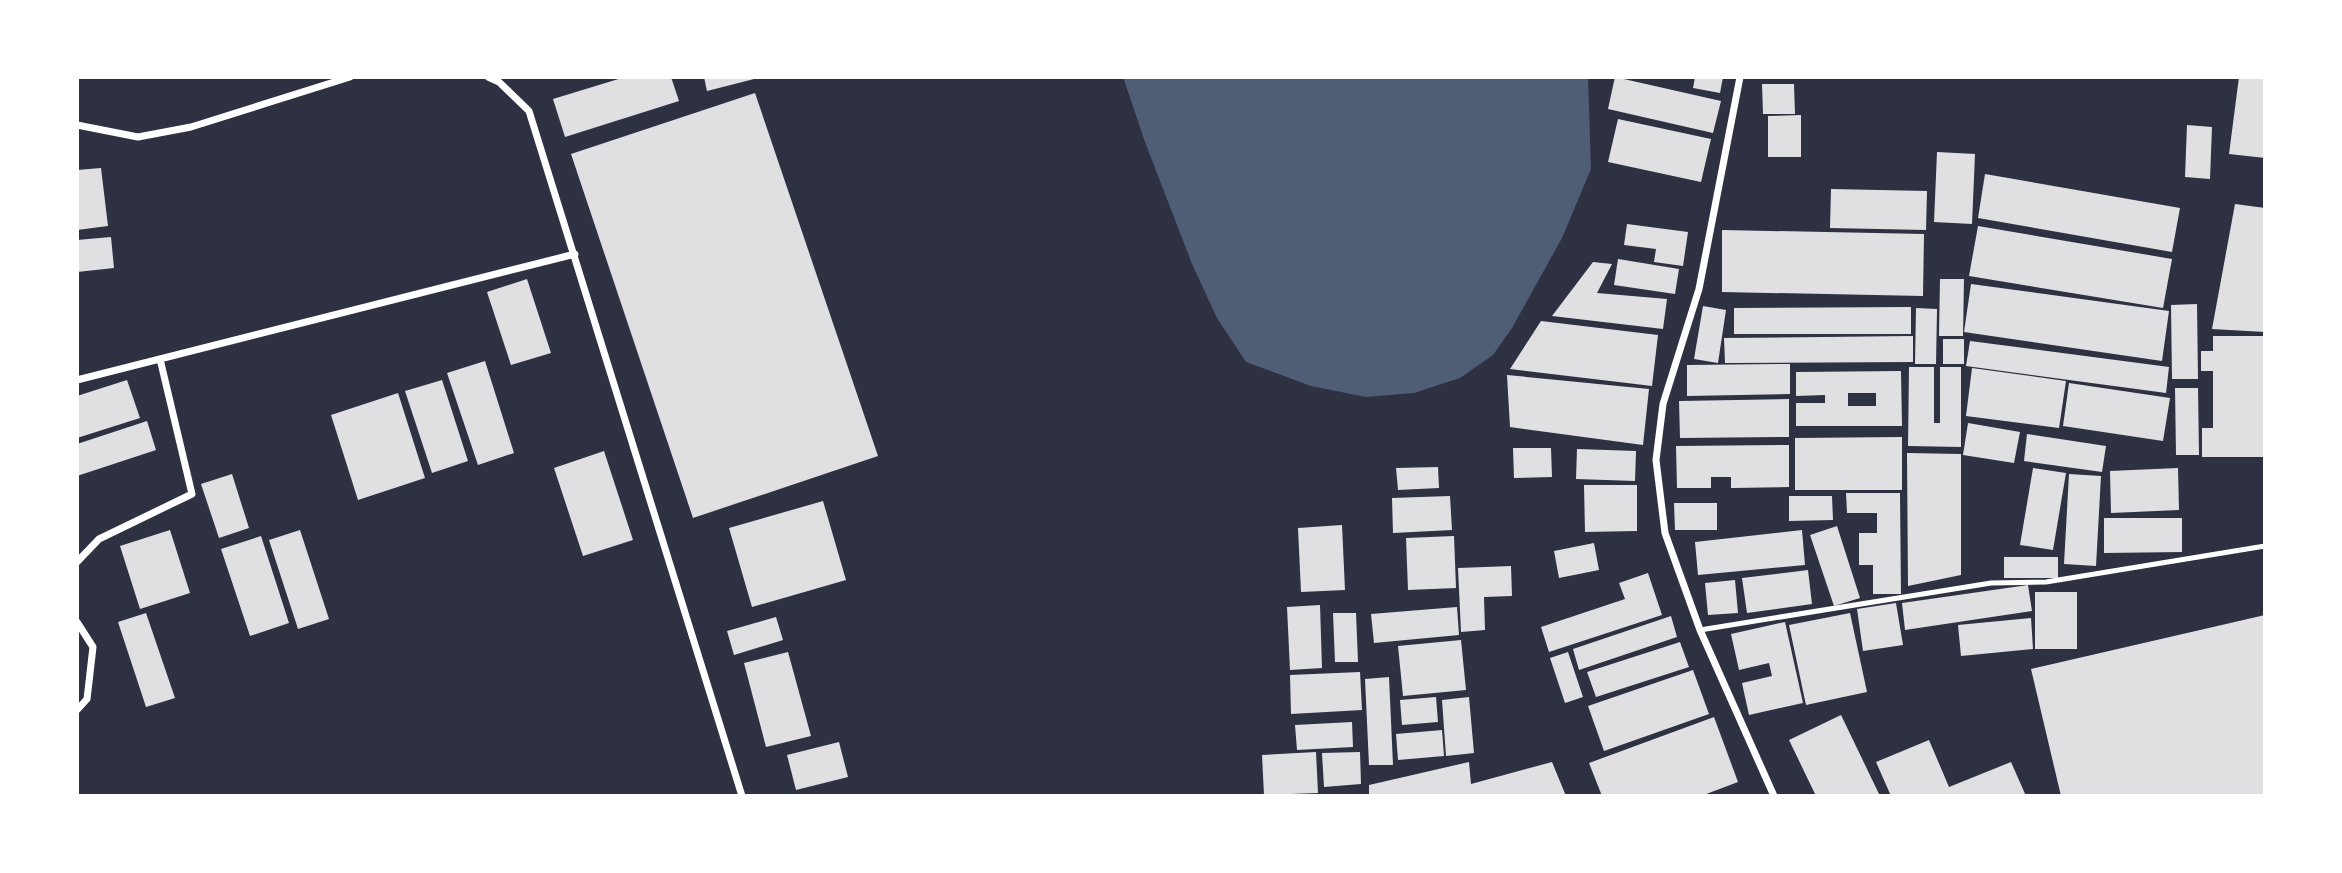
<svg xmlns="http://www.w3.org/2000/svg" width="2342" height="873" font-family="Lato,sans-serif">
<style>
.water{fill:#4f5d75}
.building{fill:#e0e0e3;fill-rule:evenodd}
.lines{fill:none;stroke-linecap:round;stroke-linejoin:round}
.service{stroke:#fff;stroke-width:5}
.minor{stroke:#fff;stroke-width:7}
</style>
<rect width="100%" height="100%" fill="#2d3142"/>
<path class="water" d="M 1123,77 L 1588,77 L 1591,169 L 1562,238 L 1512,328 L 1493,355 L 1460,378 L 1414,393 L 1366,397 L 1311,386 L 1246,362 L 1217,318 L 1192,264 L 1145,142 Z"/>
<path class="building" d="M 625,77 L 671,77 L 679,101 L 565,137 L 553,99 Z
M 704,77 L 757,77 L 758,78 L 707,91 Z
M 1615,77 L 1721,101 L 1713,133 L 1608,109 Z
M 1695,77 L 1723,77 L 1720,93 L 1693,88 Z
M 2239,77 L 2265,77 L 2265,158 L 2229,154 Z
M 1762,84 L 1794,84 L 1795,114 L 1763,114 Z
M 755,93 L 878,456 L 693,518 L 571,154 Z
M 1801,115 L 1801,157 L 1768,157 L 1768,116 Z
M 1618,119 L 1711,139 L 1701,182 L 1608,162 Z
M 2187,125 L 2212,127 L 2210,179 L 2185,177 Z
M 1937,152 L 1975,154 L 1972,224 L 1934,222 Z
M 101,168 L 108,226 L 77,230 L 77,170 Z
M 1985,174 L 2180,208 L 2172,252 L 1978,218 Z
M 1831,189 L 1927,191 L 1926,230 L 1830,228 Z
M 2235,204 L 2265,208 L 2265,332 L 2212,329 Z
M 1627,224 L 1688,232 L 1683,266 L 1654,262 L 1656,249 L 1624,245 Z
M 1978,226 L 2172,259 L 2163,308 L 1969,276 Z
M 1722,230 L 1924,234 L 1923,296 L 1722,292 Z
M 111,237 L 114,268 L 77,272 L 77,240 Z
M 1618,259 L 1679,269 L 1675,294 L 1614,285 Z
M 1593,262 L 1612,264 L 1597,293 L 1667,299 L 1663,329 L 1552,316 Z
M 527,279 L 551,353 L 511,365 L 487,292 Z
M 1940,279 L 1964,279 L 1963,336 L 1939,336 Z
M 1971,284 L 2169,311 L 2162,361 L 1964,332 Z
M 2197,304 L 2198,379 L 2172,379 L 2171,305 Z
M 1703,306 L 1726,310 L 1718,363 L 1694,359 Z
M 1911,307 L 1911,334 L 1734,334 L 1734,308 Z
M 1916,308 L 1937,309 L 1936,364 L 1915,364 Z
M 1541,321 L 1658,335 L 1652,386 L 1510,369 Z
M 1913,336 L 1913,362 L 1725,363 L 1724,338 Z
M 2213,336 L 2265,336 L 2265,457 L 2202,457 L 2202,428 L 2213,428 L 2213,371 L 2201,371 L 2201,351 L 2213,351 Z
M 1943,339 L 1964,339 L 1964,364 L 1943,364 Z
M 1970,341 L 2169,367 L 2166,393 L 1966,366 Z
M 485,361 L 514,453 L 478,465 L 447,373 Z
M 1790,364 L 1790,394 L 1687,396 L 1687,365 Z
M 1909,367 L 1934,367 L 1934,423 L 1940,423 L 1940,367 L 1961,367 L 1961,447 L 1908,446 Z
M 1972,368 L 2066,381 L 2059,428 L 1966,416 Z
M 1901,371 L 1902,426 L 1796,426 L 1796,403 L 1825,403 L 1825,395 L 1796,396 L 1796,372 ZM 1848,393 L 1876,393 L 1876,406 L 1848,406 Z
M 1507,375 L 1649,389 L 1643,445 L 1510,427 Z
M 127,380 L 140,418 L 77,438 L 77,396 Z
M 442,380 L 468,461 L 432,473 L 405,391 Z
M 2069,383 L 2170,398 L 2163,441 L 2063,426 Z
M 2175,388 L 2198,388 L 2199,455 L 2176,455 Z
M 398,393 L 425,478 L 358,500 L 331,415 Z
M 1789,399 L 1789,437 L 1680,438 L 1679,401 Z
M 147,421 L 156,450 L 77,476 L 77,444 Z
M 1968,423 L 2020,432 L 2014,463 L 1963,455 Z
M 2027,434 L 2106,446 L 2102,472 L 2024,461 Z
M 1902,437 L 1902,490 L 1795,490 L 1795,438 Z
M 1789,445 L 1789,487 L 1731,488 L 1731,477 L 1711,477 L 1711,488 L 1677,488 L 1676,446 Z
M 1513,448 L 1551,448 L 1552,477 L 1514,478 Z
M 1577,449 L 1636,451 L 1635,481 L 1576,479 Z
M 604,451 L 633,540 L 583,556 L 554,468 Z
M 1907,453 L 1961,454 L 1961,575 L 1908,586 Z
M 1438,467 L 1439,488 L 1398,490 L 1396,468 Z
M 2033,468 L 2066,473 L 2053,550 L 2020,545 Z
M 2178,468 L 2179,510 L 2111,513 L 2110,471 Z
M 232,474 L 249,528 L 219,538 L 201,484 Z
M 2069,474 L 2101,476 L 2096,566 L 2064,564 Z
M 1584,485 L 1637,485 L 1637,531 L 1585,532 Z
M 1846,493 L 1900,493 L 1901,594 L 1873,594 L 1873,565 L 1859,565 L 1859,533 L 1877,533 L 1877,513 L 1847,513 Z
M 1450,496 L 1452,530 L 1393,533 L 1392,498 Z
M 1789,496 L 1832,496 L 1833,520 L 1789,521 Z
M 823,501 L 846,580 L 752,607 L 729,528 Z
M 1674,503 L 1717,503 L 1717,530 L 1675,530 Z
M 2104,518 L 2182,518 L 2182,552 L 2104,553 Z
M 1342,525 L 1345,590 L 1301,592 L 1298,528 Z
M 1837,526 L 1860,598 L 1834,606 L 1810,535 Z
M 170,530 L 190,593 L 140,609 L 120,546 Z
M 300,530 L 329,619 L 298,629 L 269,540 Z
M 1802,530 L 1805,565 L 1698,575 L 1695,542 Z
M 261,536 L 289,623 L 250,636 L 221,549 Z
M 1454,536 L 1456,588 L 1408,590 L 1406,538 Z
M 1594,543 L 1599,570 L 1559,578 L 1554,551 Z
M 2004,557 L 2058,557 L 2058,578 L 2004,578 Z
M 1511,566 L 1512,596 L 1484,597 L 1485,630 L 1461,632 L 1458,568 Z
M 1808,570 L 1812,604 L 1747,613 L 1742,578 Z
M 1648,573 L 1662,615 L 1549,652 L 1541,627 L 1625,599 L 1619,583 Z
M 1735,580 L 1738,613 L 1708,615 L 1705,583 Z
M 2028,585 L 2032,611 L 1905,630 L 1902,603 Z
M 2035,592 L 2077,592 L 2077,649 L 2035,649 Z
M 1896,603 L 1903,645 L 1863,651 L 1857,609 Z
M 1320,605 L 1322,668 L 1290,670 L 1287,607 Z
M 1457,607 L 1459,635 L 1374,643 L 1371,614 Z
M 146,613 L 175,698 L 146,707 L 118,622 Z
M 1333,613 L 1356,613 L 1358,662 L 1335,662 Z
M 1850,613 L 1867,692 L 1806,705 L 1789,625 Z
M 2265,615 L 2265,796 L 2061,796 L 2031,669 Z
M 1671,616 L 1677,637 L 1579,670 L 1573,649 Z
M 776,617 L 783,640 L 734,655 L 727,631 Z
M 2031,618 L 2033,649 L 1961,656 L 1958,625 Z
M 1785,622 L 1803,703 L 1749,715 L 1742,683 L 1772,676 L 1769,663 L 1739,670 L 1731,634 Z
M 1461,640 L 1466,690 L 1403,696 L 1398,646 Z
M 1680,642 L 1689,667 L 1596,697 L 1587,672 Z
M 788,652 L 811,736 L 766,747 L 744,663 Z
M 1568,652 L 1583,697 L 1565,703 L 1550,658 Z
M 1693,670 L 1709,714 L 1604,751 L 1588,706 Z
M 1360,672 L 1362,710 L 1291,714 L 1290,675 Z
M 1389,677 L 1393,765 L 1369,765 L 1365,679 Z
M 1436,697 L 1438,722 L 1402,725 L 1400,700 Z
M 1469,697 L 1474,753 L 1446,756 L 1442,700 Z
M 1841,715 L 1880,796 L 1816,796 L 1789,740 Z
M 1714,717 L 1738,782 L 1701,796 L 1602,796 L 1589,763 Z
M 1352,722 L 1353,747 L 1297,750 L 1295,725 Z
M 1442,730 L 1444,756 L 1398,760 L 1396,734 Z
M 1929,740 L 1949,787 L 2011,762 L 2026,796 L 1891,796 L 1876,762 Z
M 839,742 L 848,777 L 796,790 L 787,755 Z
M 1316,752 L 1318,793 L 1264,795 L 1262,755 Z
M 1360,752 L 1361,784 L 1324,787 L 1322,753 Z
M 1469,762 L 1471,784 L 1552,762 L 1566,796 L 1369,796 L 1369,785 Z"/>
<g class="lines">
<path class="service" d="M 1700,630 L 1991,583 L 2046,582 L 2265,546"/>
<path class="minor" d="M 488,77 L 499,82 L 529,111 L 742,796
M 1740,77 L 1699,289 L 1663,404 L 1656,460 L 1665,533 L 1700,630 L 1774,796
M 77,125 L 138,137 L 191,127 L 350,77
M 77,380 L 575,254
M 77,562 L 99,539 L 192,494 L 160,359
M 77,622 L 93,647 L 87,699 L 77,710"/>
</g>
<rect width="2342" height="873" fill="none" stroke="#ffffff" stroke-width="158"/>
</svg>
